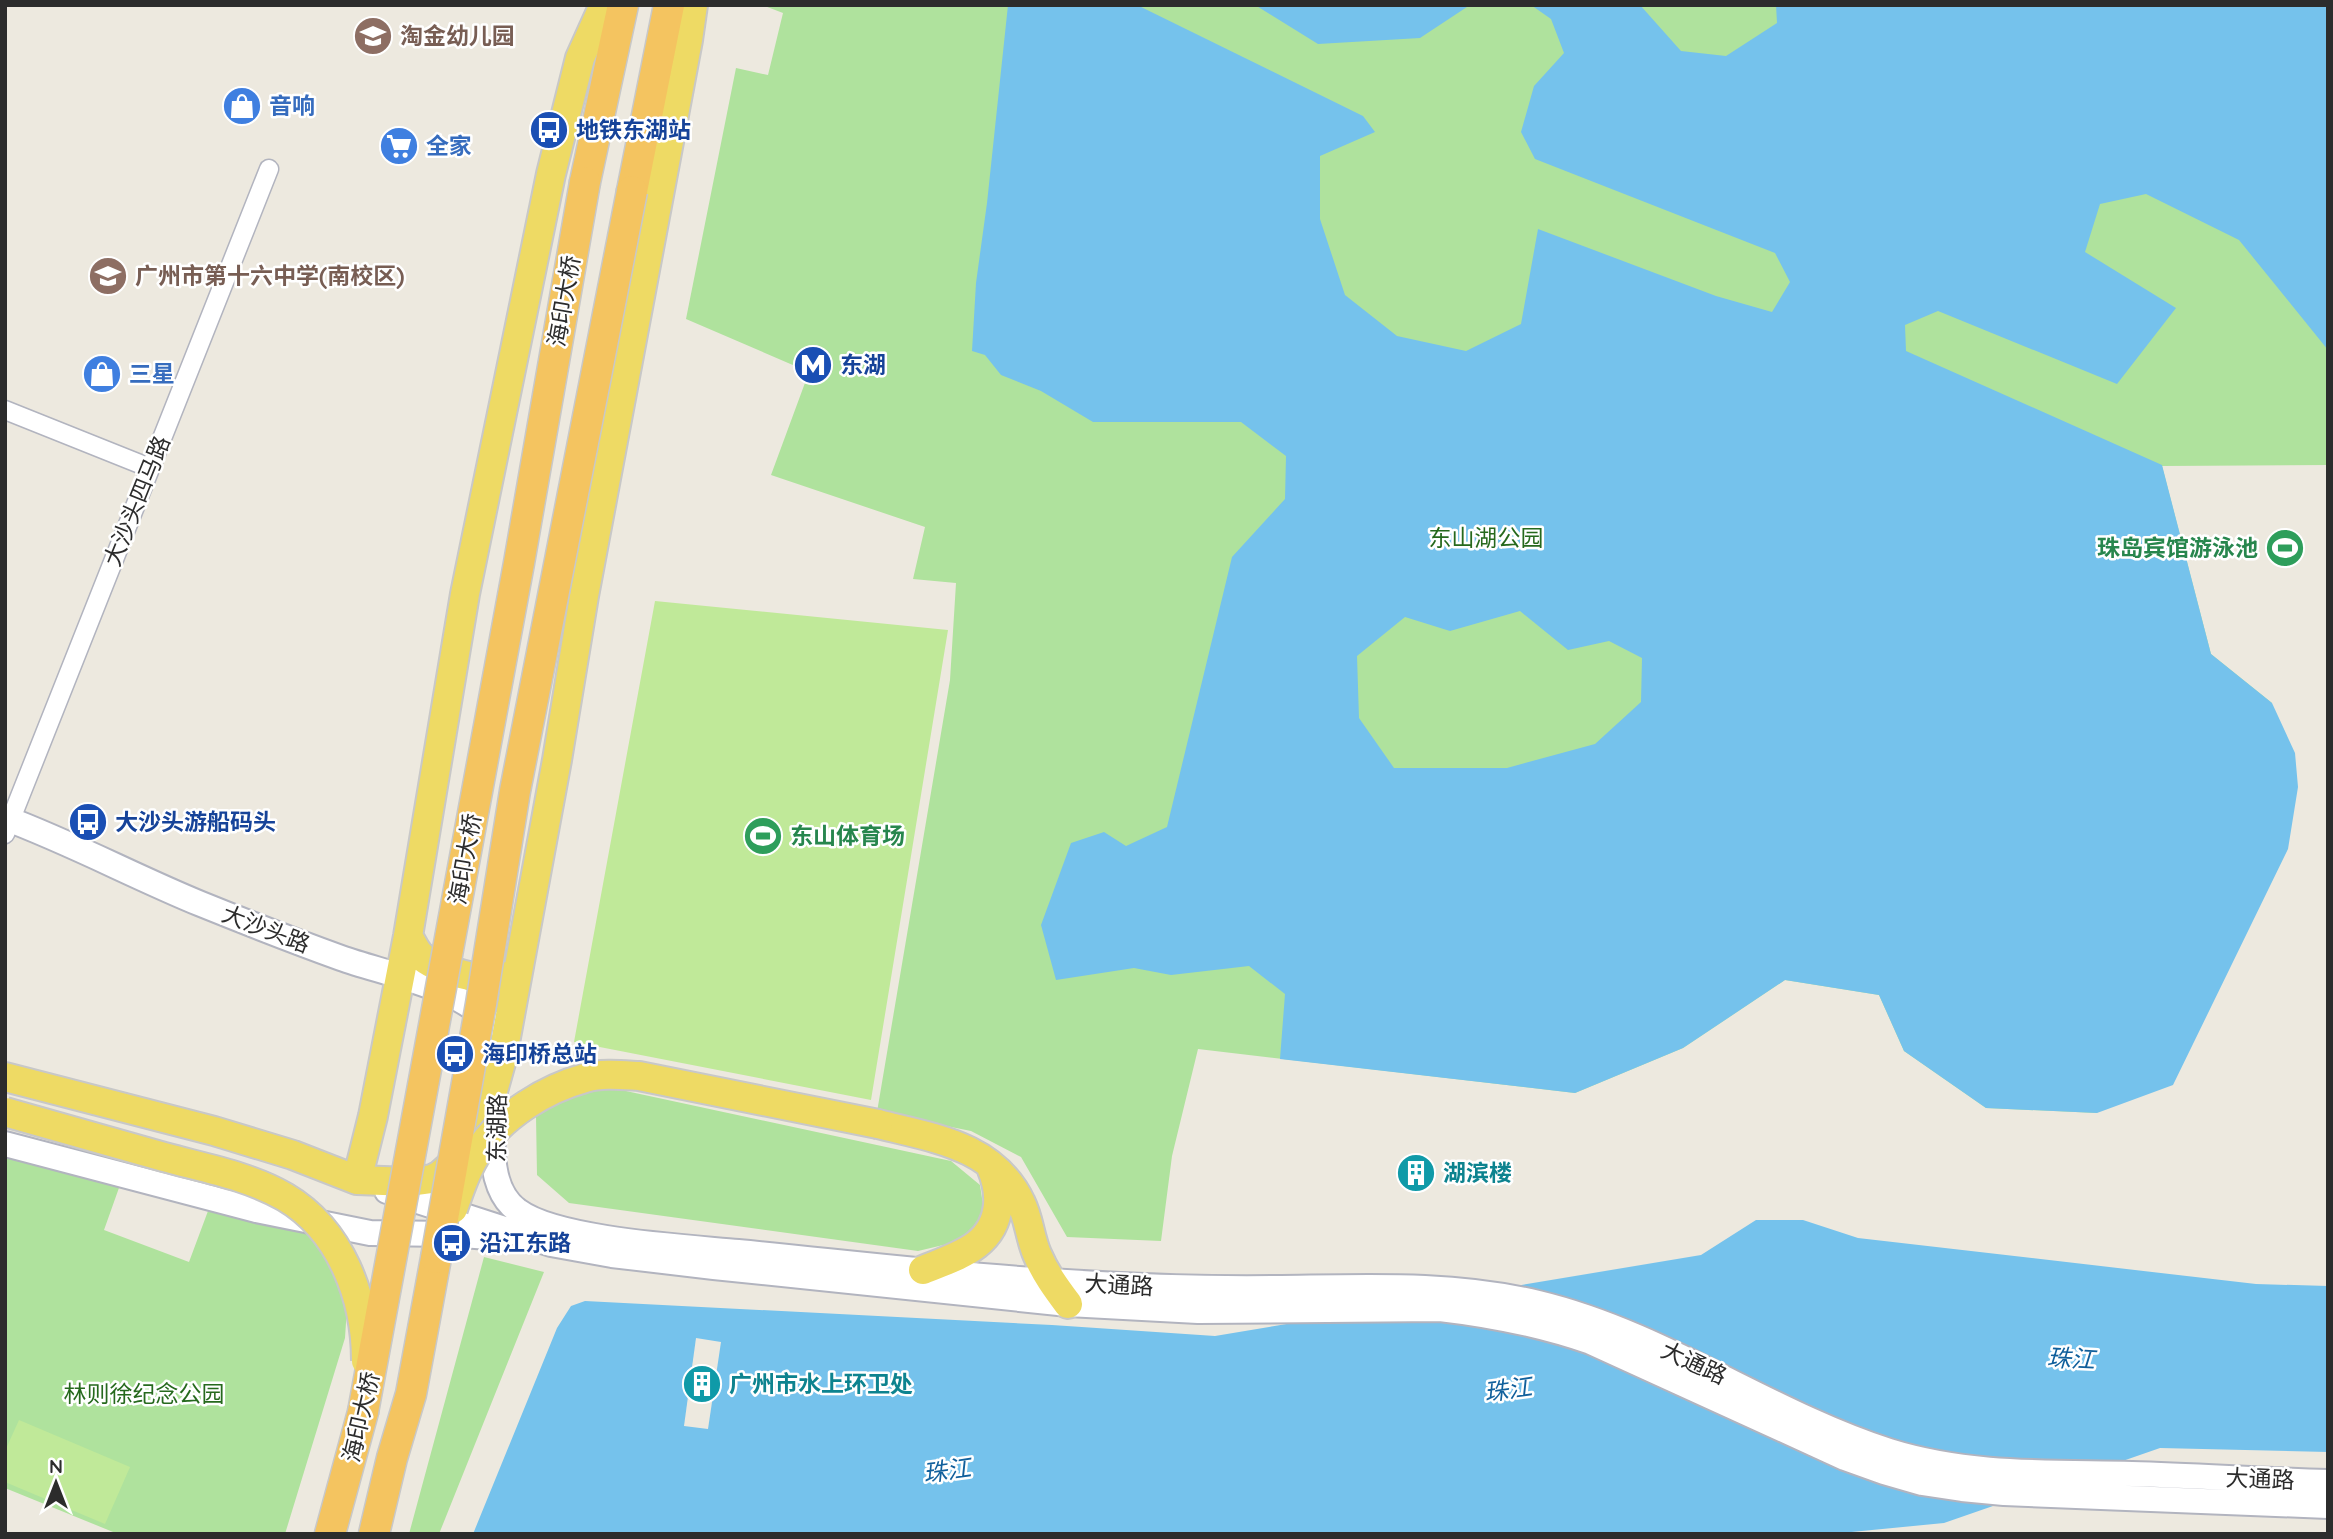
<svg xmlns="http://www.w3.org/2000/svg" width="2333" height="1539" font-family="Quicksand,'Noto Sans SC',sans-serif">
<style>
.green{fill:#afe29d}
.pitch{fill:#c0e999}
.water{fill:#75c2ec;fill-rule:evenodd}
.pier{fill:#ede9df}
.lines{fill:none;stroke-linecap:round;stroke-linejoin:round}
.minor-casing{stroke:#b2b4bf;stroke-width:21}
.secondary-casing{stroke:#b2b4bf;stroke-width:28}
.primary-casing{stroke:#c8c8c8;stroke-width:32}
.trunk-casing{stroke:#c8c8c8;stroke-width:33}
.minor{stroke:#fff;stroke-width:18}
.secondary{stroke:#fff;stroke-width:24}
.primary{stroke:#eeda64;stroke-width:28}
.trunk{stroke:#f4c460;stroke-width:30}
.primary-bridge-casing{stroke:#c8c8c8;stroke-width:32;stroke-linecap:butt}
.trunk-bridge-casing{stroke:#c8c8c8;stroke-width:33;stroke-linecap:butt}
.primary-bridge{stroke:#eeda64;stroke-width:28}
.trunk-bridge{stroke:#f4c460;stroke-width:30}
.labels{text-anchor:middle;stroke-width:5;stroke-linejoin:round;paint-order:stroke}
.education-label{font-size:23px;font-weight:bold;fill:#785e54;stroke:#fff;text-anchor:start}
.shop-label{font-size:23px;font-weight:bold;fill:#366cbe;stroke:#fff;text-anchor:start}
.transit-label{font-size:23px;font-weight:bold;fill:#164399;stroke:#fff;text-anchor:start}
.street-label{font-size:23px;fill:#2c2c2c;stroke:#fff}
.park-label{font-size:23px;fill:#26691d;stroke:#fff}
.leisure-label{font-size:23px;font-weight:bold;fill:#27864d;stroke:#fff;text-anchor:end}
.culture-label{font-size:23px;font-weight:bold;fill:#0d838f;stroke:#fff;text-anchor:start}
.water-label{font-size:24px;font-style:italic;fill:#11609c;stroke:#fff}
</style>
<rect width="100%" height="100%" fill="#ede9df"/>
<path class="green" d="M 762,5 L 2328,5 L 2328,465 L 2162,466 L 2211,654 L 2272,703 L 2097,1113 L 1986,1108 L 1904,1051 L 1879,995 L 1785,980 L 1683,1048 L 1575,1093 L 1198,1049 L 1172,1156 L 1161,1241 L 1067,1237 L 1021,1157 L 971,1131 L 877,1112 L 950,680 L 956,583 L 913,579 L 925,527 L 771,475 L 809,372 L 686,319 L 736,68 L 768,75 L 783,13 Z
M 612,1088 L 951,1161 L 980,1185 L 985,1218 L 956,1242 L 918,1251 L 569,1203 L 537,1175 L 536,1116 L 570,1095 Z
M 5,1154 L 120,1185 L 104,1230 L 189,1262 L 208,1211 L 310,1233 L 333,1263 L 347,1307 L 345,1338 L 285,1534 L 118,1534 L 5,1488 Z
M 484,1257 L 544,1272 L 439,1534 L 409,1534 Z"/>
<path class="pitch" d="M 655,601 L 948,630 L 871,1100 L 574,1042 Z
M 19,1420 L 130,1467 L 105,1524 L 5,1482 L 5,1451 Z"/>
<path class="water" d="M 1008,5 L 1137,5 L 1363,116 L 1375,132 L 1320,156 L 1320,219 L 1345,295 L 1397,336 L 1466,351 L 1521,324 L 1538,229 L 1716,296 L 1772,312 L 1790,282 L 1775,253 L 1535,159 L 1521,132 L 1534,86 L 1564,53 L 1551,19 L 1531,5 L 1640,5 L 1681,51 L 1726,56 L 1777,23 L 1776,5 L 2328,5 L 2328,350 L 2239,240 L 2146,194 L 2100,204 L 2085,252 L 2176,308 L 2117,384 L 1938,311 L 1905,325 L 1906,351 L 2162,465 L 2211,654 L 2272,703 L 2295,753 L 2298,787 L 2288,849 L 2173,1085 L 2097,1113 L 1986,1108 L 1904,1051 L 1879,995 L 1785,980 L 1683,1048 L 1575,1093 L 1280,1059 L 1285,994 L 1249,966 L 1171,975 L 1134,968 L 1056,980 L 1041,925 L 1071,843 L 1104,832 L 1126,846 L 1167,827 L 1232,557 L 1285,499 L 1286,456 L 1241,422 L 1093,422 L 1041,391 L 1001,375 L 985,355 L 972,351 L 976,283 L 987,203 ZM 1520,611 L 1568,650 L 1609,641 L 1642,658 L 1641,702 L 1595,744 L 1507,768 L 1394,768 L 1359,718 L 1357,656 L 1405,617 L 1450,631 Z
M 1255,5 L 1470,5 L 1420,38 L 1318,44 Z
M 1756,1220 L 1803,1220 L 1858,1238 L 2256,1284 L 2328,1286 L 2328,1452 L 2160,1448 L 1944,1523 L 1831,1534 L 473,1534 L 557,1328 L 571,1306 L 585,1301 L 1052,1325 L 1215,1336 L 1701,1255 Z"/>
<path class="pier" d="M 696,1338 L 721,1342 L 708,1429 L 684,1426 Z"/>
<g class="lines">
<g class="minor-casing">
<path id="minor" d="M 5,410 L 150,468
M 5,834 L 269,169"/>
</g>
<g class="secondary-casing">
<path id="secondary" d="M 5,818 C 72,843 135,877 201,904 C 248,923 294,941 341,958 C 386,974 460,987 491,1024
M 494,1120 C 491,1150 491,1192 518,1211 C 557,1240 686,1247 738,1252 C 842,1262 946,1275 1050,1281 C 1125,1286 1200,1289 1275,1288 C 1363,1287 1452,1282 1538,1303 C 1663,1333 1768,1412 1889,1451 C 1969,1476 2050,1472 2132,1474 C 2197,1476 2262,1480 2328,1482
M 5,1144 L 256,1210 L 370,1233 L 450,1234 L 501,1238
M 387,1191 L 551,1244 L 612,1255 L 714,1267 L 1068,1304 L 1198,1311 L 1440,1309 C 1492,1315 1542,1325 1591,1342 L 1845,1458 L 1884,1472 L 1922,1483 L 1962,1489 L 2004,1493 L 2328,1506"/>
</g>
<g class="primary-casing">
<path id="primary" d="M 408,936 C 412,942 415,950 420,955 C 435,970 489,985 508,976
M 5,1077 L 214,1131 L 293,1155 L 357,1180 L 410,1182 L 432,1179 L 440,1175 L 458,1159 L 486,1116 L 502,1059 L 557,760 L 584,596 L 688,40 L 693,5
M 878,1124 C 933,1138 994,1145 1021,1203 C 1029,1219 1030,1238 1037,1254 C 1045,1273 1056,1288 1068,1304
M 357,1180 L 373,1116 L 408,936 L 465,594 L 551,174 L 580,58 L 604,5
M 923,1270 C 957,1256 994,1247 998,1205 C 999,1192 996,1179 991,1167"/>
</g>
<g class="trunk-casing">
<path id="trunk" d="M 585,182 L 623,5
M 632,191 L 669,5
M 330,1534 L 363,1412
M 374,1534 L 392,1458 L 411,1394 L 436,1258"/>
</g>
<use href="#minor" class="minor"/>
<use href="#secondary" class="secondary"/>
<use href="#primary" class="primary"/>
<use href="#trunk" class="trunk"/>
<g class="primary-bridge-casing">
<path id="primary-bridge" d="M 5,1112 C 58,1127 111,1142 164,1157 C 204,1168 249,1176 285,1197 C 341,1230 366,1298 366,1361
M 453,1209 C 460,1189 467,1168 479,1150 C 503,1115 545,1089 585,1078 C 602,1073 621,1075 639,1076 L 878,1124"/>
</g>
<g class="trunk-bridge-casing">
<path id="trunk-bridge" d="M 436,1258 L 481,1004 L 515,791 L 632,191
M 363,1412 L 519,563 L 585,182"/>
</g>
<use href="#primary-bridge" class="primary-bridge"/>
<use href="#trunk-bridge" class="trunk-bridge"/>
</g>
<defs>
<g id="school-disc" transform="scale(2.0125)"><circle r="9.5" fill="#8d6e63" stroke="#fff"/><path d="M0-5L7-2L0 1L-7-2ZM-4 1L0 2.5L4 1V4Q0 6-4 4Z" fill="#fff"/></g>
<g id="shop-disc" transform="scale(2.0125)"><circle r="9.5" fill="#3f7fe0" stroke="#fff"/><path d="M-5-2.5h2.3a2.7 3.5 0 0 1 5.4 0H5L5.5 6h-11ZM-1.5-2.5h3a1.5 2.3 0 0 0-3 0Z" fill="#fff"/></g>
<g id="bus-disc" transform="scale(2.0125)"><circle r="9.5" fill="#1a4fb4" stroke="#fff"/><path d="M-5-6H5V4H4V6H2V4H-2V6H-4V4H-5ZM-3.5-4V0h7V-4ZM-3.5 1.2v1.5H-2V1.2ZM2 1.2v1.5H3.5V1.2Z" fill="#fff"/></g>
<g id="supermarket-disc" transform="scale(2.0125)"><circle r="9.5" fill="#3f7fe0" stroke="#fff"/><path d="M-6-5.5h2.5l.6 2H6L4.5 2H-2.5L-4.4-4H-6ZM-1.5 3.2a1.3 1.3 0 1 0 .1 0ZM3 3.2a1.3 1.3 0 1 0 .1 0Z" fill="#fff"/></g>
<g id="metro-disc" transform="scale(2.0125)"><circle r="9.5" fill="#1a4fb4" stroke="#fff"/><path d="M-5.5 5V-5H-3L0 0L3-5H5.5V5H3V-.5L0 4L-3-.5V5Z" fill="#fff"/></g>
<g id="stadium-disc" transform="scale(2.0125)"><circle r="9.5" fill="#2e9e5b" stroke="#fff"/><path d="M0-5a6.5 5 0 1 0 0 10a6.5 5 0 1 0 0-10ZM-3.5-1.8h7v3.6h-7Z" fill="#fff"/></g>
<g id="building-disc" transform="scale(2.0125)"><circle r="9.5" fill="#0f9aa8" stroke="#fff"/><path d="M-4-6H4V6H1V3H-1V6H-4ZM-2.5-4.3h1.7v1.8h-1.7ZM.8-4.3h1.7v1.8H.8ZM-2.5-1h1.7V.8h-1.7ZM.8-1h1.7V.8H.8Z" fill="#fff"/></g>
</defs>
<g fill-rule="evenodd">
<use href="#school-disc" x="373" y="36"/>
<use href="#shop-disc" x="242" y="106"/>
<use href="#bus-disc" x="549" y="130"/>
<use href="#supermarket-disc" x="399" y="146"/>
<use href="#school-disc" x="108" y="276"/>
<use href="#metro-disc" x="813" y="365"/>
<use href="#shop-disc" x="102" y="374"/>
<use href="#stadium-disc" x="2285" y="548"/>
<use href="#bus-disc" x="88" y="822"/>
<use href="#stadium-disc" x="763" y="836"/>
<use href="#bus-disc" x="455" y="1054"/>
<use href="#building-disc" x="1416" y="1173"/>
<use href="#bus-disc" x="452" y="1243"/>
<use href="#building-disc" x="702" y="1384"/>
</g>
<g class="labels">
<g class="education-label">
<text x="400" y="44">淘金幼儿园</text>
<text x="135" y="284">广州市第十六中学(南校区)</text>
</g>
<g class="shop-label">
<text x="269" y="114">音响</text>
<text x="426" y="154">全家</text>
<text x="129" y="382">三星</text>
</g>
<g class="transit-label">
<text x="576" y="138">地铁东湖站</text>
<text x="840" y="373">东湖</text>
<text x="115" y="830">大沙头游船码头</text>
<text x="482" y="1062">海印桥总站</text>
<text x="479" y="1251">沿江东路</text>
</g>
<g class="street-label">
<text transform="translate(564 301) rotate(-80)" y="8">海印大桥</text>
<text transform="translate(137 501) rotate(-68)" y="8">大沙头四马路</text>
<text transform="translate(465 859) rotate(-80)" y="8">海印大桥</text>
<text transform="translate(266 929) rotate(21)" y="8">大沙头路</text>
<text transform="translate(497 1128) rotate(-89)" y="8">东湖路</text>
<text transform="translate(1119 1285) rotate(3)" y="8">大通路</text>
<text transform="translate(1694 1363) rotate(25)" y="8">大通路</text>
<text transform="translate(361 1417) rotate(-77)" y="8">海印大桥</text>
<text transform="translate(2260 1479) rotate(2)" y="8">大通路</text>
</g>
<g class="park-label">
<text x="1486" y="546">东山湖公园</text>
<text x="144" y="1402">林则徐纪念公园</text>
</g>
<g class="leisure-label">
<text x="2258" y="556">珠岛宾馆游泳池</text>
<text x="790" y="844" text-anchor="start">东山体育场</text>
</g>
<g class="culture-label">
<text x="1443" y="1181">湖滨楼</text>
<text x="729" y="1392">广州市水上环卫处</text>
</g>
<g class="water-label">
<text transform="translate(2071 1359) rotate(3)" y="8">珠江</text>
<text transform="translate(1508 1390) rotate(-8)" y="8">珠江</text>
<text transform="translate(947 1471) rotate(-8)" y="8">珠江</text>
</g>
</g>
<rect width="2333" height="1539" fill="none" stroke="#2c2c2c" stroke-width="14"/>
<g transform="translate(56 1483)" stroke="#ffffff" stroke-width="5" paint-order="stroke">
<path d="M0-5L12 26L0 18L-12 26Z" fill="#2c2c2c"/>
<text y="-10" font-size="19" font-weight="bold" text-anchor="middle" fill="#2c2c2c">N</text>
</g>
</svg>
